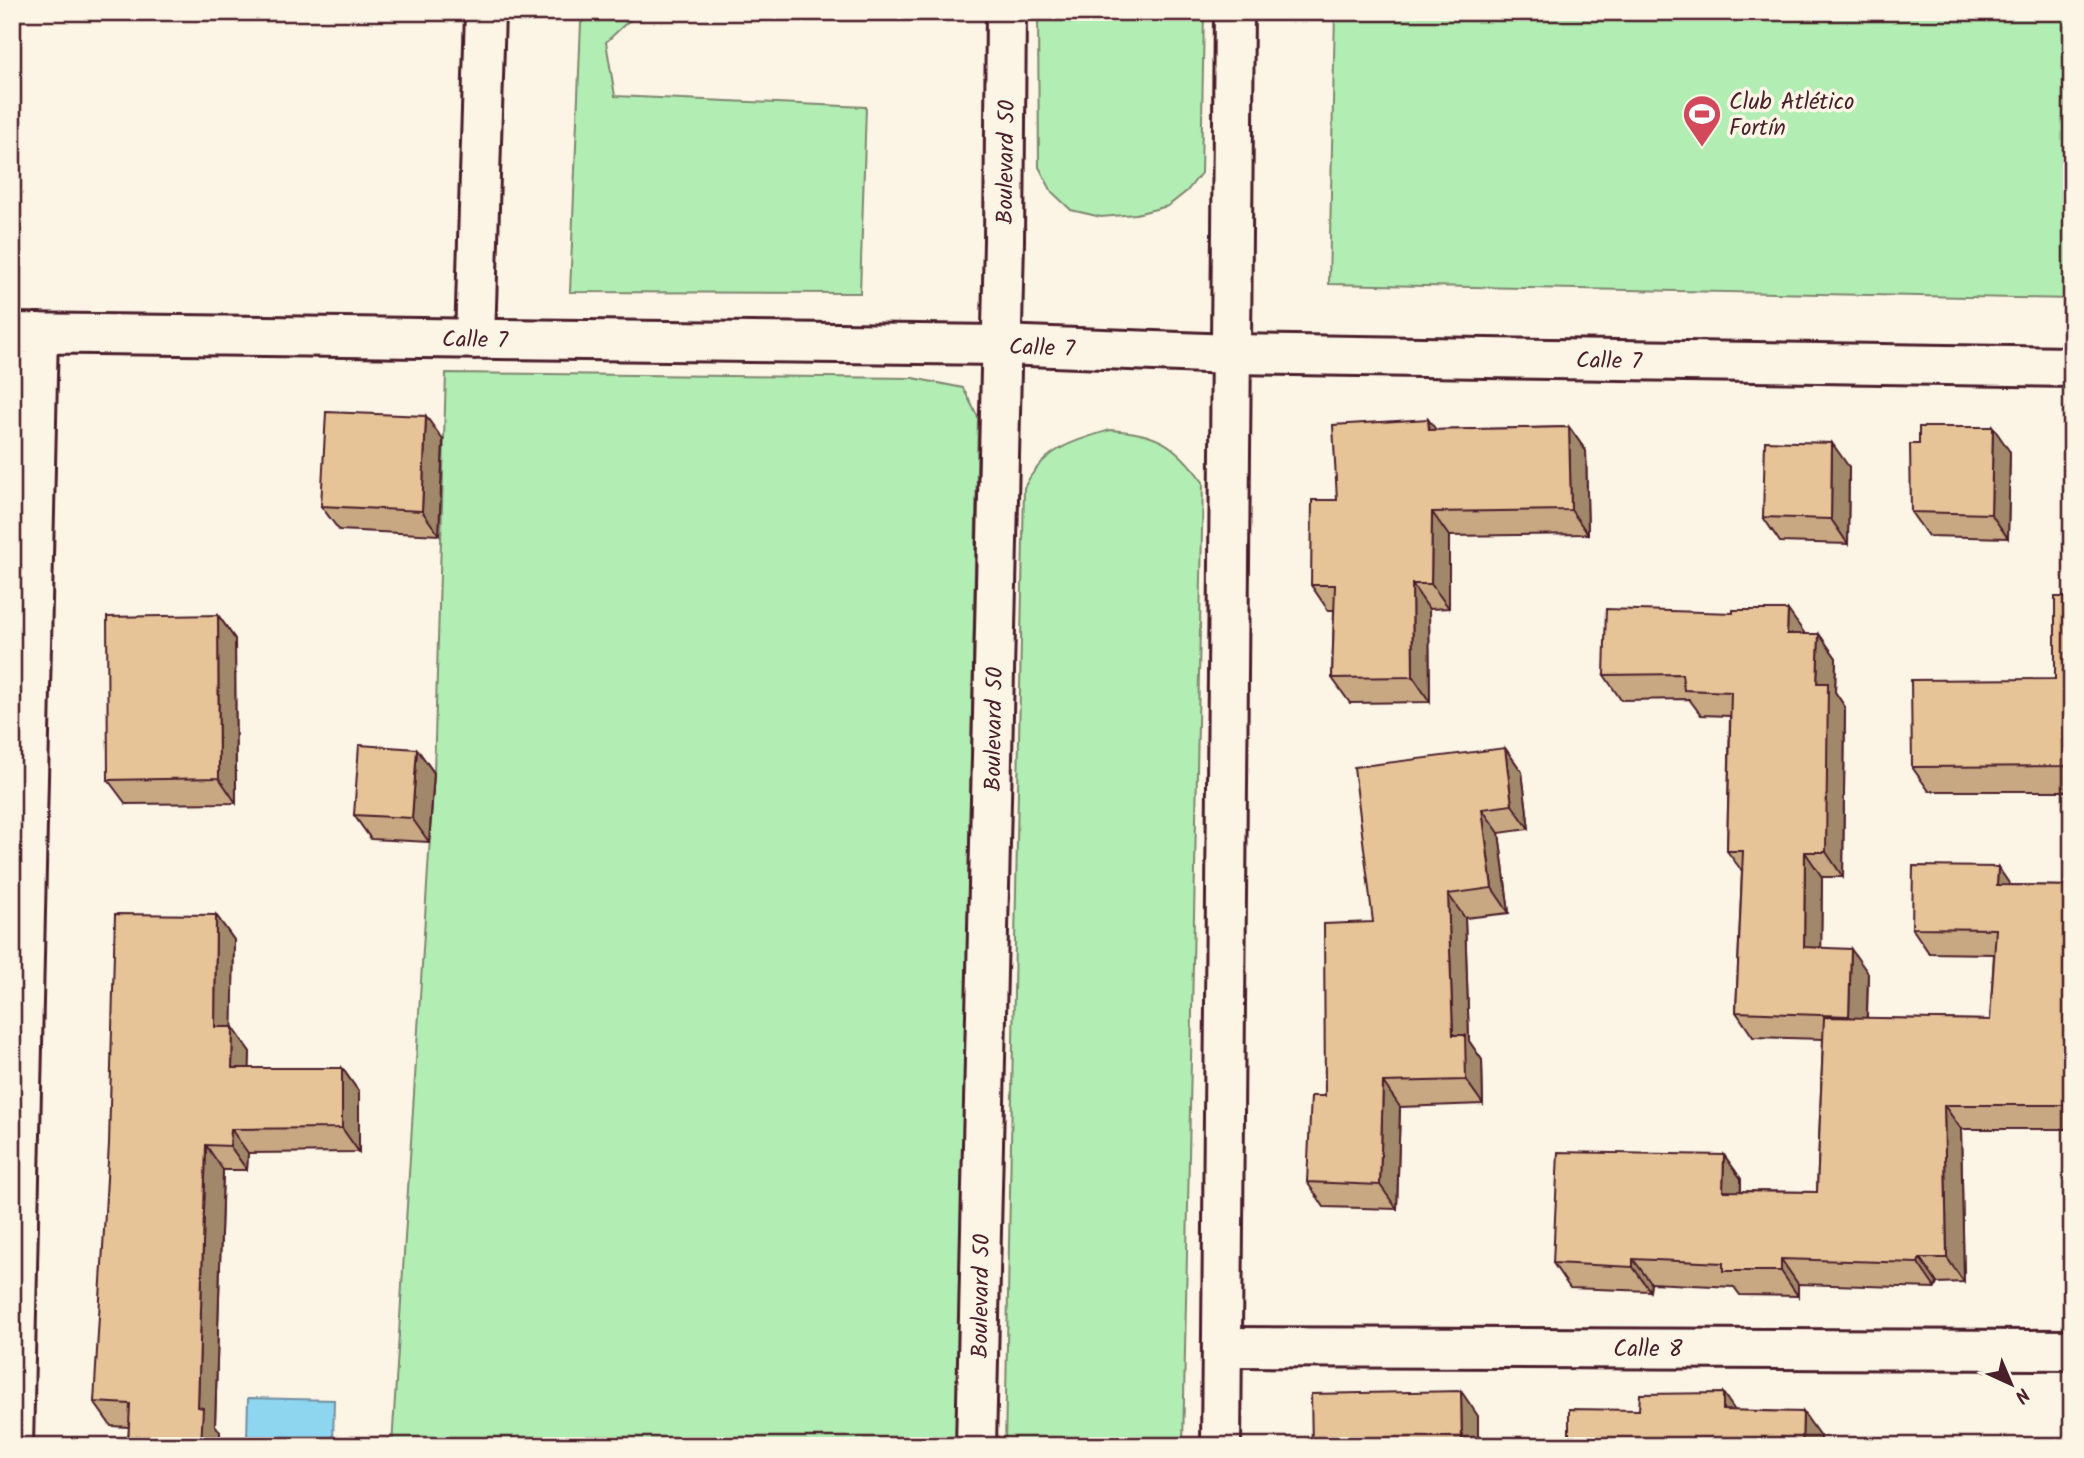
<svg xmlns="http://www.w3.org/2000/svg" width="2084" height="1458" font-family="Kalam,sans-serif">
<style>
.green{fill:#b2eeb3;stroke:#7e866f;stroke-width:2}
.water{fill:#8ed6f0;stroke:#738da1;stroke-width:2}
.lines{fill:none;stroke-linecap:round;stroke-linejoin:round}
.minor-casing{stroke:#4a1f2b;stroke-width:44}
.major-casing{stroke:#4a1f2b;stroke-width:44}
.minor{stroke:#fcf5e5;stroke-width:38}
.major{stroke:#fcf5e5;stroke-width:38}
.wall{fill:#c7a883;stroke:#4a1f2b;stroke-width:2}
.shaded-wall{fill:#a2886a;stroke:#4a1f2b;stroke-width:2}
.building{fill:#e7c398;stroke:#4a1f2b;stroke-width:2}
.labels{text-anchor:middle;stroke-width:7;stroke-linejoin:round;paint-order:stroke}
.poi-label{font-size:23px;fill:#4a1f2b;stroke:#fcf5e5;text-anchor:start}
.street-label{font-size:23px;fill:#4a1f2b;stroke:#fcf5e5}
</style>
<rect width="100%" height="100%" fill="#fcf5e5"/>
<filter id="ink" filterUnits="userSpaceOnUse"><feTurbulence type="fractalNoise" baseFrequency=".0143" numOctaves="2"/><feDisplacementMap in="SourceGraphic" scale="14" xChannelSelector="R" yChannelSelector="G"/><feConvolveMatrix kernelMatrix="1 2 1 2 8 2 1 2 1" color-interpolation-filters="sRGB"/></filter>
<g filter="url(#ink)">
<path class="green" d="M 593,12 L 638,12 L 606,42 L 615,96 L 866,107 L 860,293 L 570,292 L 581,23 Z
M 1038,12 L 1204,12 L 1201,173 L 1187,191 L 1168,206 L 1136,214 L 1101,217 L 1071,210 L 1052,192 L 1039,167 Z
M 1335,12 L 2072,12 L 2072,299 L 1329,284 Z
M 446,373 L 913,378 L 963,388 L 978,417 L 957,1446 L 392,1446 L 434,773 Z
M 1110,430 C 1158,433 1175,444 1203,482 L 1183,1446 L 1005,1446 L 1024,488 C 1043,449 1071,442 1110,430 Z"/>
<path class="water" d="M 248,1398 L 334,1400 L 333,1443 L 247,1440 Z"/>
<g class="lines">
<g class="minor-casing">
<path id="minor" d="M 12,333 L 1001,345 L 1231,354 L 2072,367
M 475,339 L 485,12
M 1224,1347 L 2072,1350
M 13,1446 L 38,333"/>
</g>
<g class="major-casing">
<path id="major" d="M 976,1446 L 1004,241 L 1006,12
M 1221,1446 L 1234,12"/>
</g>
<use href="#minor" class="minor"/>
<use href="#major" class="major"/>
</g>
<path class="wall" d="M 1569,427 L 1586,451 L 1588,534 L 1449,536 L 1449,608 L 1429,609 L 1430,702 L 1350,703 L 1332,678 L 1334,610 L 1328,610 L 1311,585 L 1337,500 L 1436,430 Z
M 443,440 L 439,535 L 339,530 L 321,506 Z
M 2010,452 L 2008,538 L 1928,536 L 1911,512 Z
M 1849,467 L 1848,544 L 1780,542 L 1763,517 Z
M 2072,597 L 2072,791 L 1929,791 L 1912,767 L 2055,679 Z
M 218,615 L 235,639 L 236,803 L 126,804 L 108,780 Z
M 1805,634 L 1819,634 L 1836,658 L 1835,692 L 1845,707 L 1843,877 L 1822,877 L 1821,948 L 1868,973 L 1867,1018 L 1990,1020 L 1994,954 L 1929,953 L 1912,928 L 2010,885 L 2072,886 L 2072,1188 L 2068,1182 L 2069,1129 L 1961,1129 L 1964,1282 L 1937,1283 L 1935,1288 L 1798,1284 L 1798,1296 L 1740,1295 L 1734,1287 L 1651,1283 L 1650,1291 L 1570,1288 L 1553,1263 L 1724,1155 L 1741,1179 L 1741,1191 L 1817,1192 L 1823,1039 L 1753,1037 L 1736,1012 L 1742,871 L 1727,851 L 1730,716 L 1701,715 L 1689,699 L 1621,700 L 1604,675 Z
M 1505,748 L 1522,772 L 1529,829 L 1499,833 L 1509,913 L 1465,918 L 1469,1041 L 1482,1060 L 1483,1104 L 1400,1107 L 1397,1209 L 1324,1207 L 1307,1182 L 1325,1096 Z
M 417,749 L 434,773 L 429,842 L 371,839 L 354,815 Z
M 216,915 L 234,940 L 232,1027 L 250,1052 L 249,1068 L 342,1068 L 359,1092 L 359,1152 L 248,1153 L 247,1170 L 223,1170 L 215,1425 L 220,1432 L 220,1446 L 128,1446 L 129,1427 L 111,1426 L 94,1402 Z"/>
<path class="shaded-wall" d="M 426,416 L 443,440 L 439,535 L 422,511 Z
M 1428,419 L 1446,443 L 1429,430 Z
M 1569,427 L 1586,451 L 1588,534 L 1571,510 Z
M 1993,427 L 2010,452 L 2008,538 L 1991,514 Z
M 1832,443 L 1849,467 L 1848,544 L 1831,519 Z
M 1432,512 L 1449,536 L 1449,608 L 1431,584 Z
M 1412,584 L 1429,609 L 1430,702 L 1413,677 Z
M 1788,610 L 1805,634 L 1787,634 Z
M 218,615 L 235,639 L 236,803 L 219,778 Z
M 1819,634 L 1836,658 L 1835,692 L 1845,707 L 1843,877 L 1826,852 L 1817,683 Z
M 1505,748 L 1522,772 L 1529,829 L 1512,805 Z
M 417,749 L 434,773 L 429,842 L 412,818 Z
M 1482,809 L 1499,833 L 1509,913 L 1492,888 Z
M 1805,852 L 1822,877 L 1821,972 L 1804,947 Z
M 1998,867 L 2015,892 L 1997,885 Z
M 1448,894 L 1465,918 L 1469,1041 L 1482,1060 L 1483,1104 L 1466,1080 L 1453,1035 Z
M 216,915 L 234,940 L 232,1051 L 215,1027 Z
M 1851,949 L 1868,973 L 1866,1041 L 1849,1016 Z
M 233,1027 L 250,1052 L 249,1093 L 232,1068 Z
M 342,1068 L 359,1092 L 359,1152 L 342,1128 Z
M 1383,1082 L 1400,1107 L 1397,1209 L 1380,1185 Z
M 1944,1105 L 1961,1129 L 1964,1282 L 1947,1258 Z
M 231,1129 L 248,1153 L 247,1170 L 230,1146 Z
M 206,1145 L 223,1170 L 215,1425 L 220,1432 L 220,1446 L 201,1446 L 198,1407 Z
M 1724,1155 L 1741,1179 L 1740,1216 L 1723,1191 Z
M 1920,1258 L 1937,1283 L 1935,1288 L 1918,1263 Z
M 1633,1259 L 1651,1283 L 1650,1291 L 1633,1267 Z
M 1781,1259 L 1798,1284 L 1798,1296 L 1781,1271 Z
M 1461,1391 L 1478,1416 L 1478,1446 L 1462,1446 Z
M 1723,1393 L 1740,1418 L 1723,1410 Z
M 1803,1412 L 1820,1436 L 1820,1446 L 1802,1446 Z"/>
<path class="building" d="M 326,412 L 426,416 L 422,511 L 321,506 Z
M 1428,419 L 1429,430 L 1569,427 L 1571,510 L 1432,512 L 1431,584 L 1412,584 L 1413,677 L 1332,678 L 1335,585 L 1311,585 L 1312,500 L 1337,500 L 1333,425 Z
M 1919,427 L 1993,427 L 1991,514 L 1911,512 L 1910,444 L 1919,444 Z
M 1765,441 L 1832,443 L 1831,519 L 1763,517 Z
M 2055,597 L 2072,597 L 2072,766 L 1912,767 L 1911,680 L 2055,679 Z
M 1606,609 L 1733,613 L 1733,610 L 1788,610 L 1787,634 L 1819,634 L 1817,683 L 1828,683 L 1826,852 L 1805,852 L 1804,947 L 1851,949 L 1849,1016 L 1736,1012 L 1743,851 L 1727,851 L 1731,692 L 1684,690 L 1682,674 L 1604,675 Z
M 218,615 L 219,778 L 108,780 L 107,617 Z
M 359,745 L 417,749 L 412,818 L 354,815 Z
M 1505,748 L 1512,805 L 1482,809 L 1492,888 L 1448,894 L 1453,1035 L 1465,1035 L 1466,1080 L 1383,1082 L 1380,1185 L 1307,1182 L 1311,1096 L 1325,1096 L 1324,924 L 1373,922 L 1354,767 Z
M 1913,866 L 1998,867 L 1997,885 L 2072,886 L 2072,1182 L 2068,1182 L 2069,1105 L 1944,1105 L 1947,1258 L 1920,1258 L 1918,1263 L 1781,1259 L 1781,1271 L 1723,1271 L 1723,1263 L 1633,1259 L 1633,1267 L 1553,1263 L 1558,1152 L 1724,1155 L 1723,1191 L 1817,1192 L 1824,1017 L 1990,1020 L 1996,929 L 1912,928 Z
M 115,914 L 216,915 L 215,1027 L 233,1027 L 232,1068 L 342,1068 L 342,1128 L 231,1129 L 230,1146 L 206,1145 L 198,1407 L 203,1408 L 201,1446 L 128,1446 L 130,1404 L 94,1402 L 109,1144 Z
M 1461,1391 L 1462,1446 L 1312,1446 L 1311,1394 Z
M 1723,1393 L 1723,1410 L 1803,1412 L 1802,1446 L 1569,1446 L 1569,1409 L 1639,1410 L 1640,1394 Z"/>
</g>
<defs>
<g id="stadium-pin" transform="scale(2.0125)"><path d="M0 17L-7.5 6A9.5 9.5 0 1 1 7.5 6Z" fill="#d1495b" stroke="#fcf5e5"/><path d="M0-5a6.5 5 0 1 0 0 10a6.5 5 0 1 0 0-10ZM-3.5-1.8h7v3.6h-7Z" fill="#fff"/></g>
</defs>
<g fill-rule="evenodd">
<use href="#stadium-pin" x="1702" y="114"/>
</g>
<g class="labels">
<g class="poi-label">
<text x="1729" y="109">Club Atlético<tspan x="1729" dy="26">Fortín</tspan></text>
</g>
<g class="street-label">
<text transform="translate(1005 162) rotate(-89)" y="8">Boulevard 50</text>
<text transform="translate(475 339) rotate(1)" y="8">Calle 7</text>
<text transform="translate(1042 347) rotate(2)" y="8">Calle 7</text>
<text transform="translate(1609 360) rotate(1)" y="8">Calle 7</text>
<text transform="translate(993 729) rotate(-89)" y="8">Boulevard 50</text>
<text transform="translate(980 1296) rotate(-89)" y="8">Boulevard 50</text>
<text x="1648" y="1356">Calle 8</text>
</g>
</g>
<rect width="2084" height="1458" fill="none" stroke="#fcf5e5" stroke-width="42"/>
<rect x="21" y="21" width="2042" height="1416" fill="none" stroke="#4a1f2b" stroke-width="2.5" filter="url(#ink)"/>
<g transform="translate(2011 1384) rotate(136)" stroke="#fcf5e5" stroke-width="5" paint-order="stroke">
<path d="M0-5L12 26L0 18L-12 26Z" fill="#4a1f2b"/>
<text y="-10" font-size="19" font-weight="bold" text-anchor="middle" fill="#4a1f2b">N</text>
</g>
</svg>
